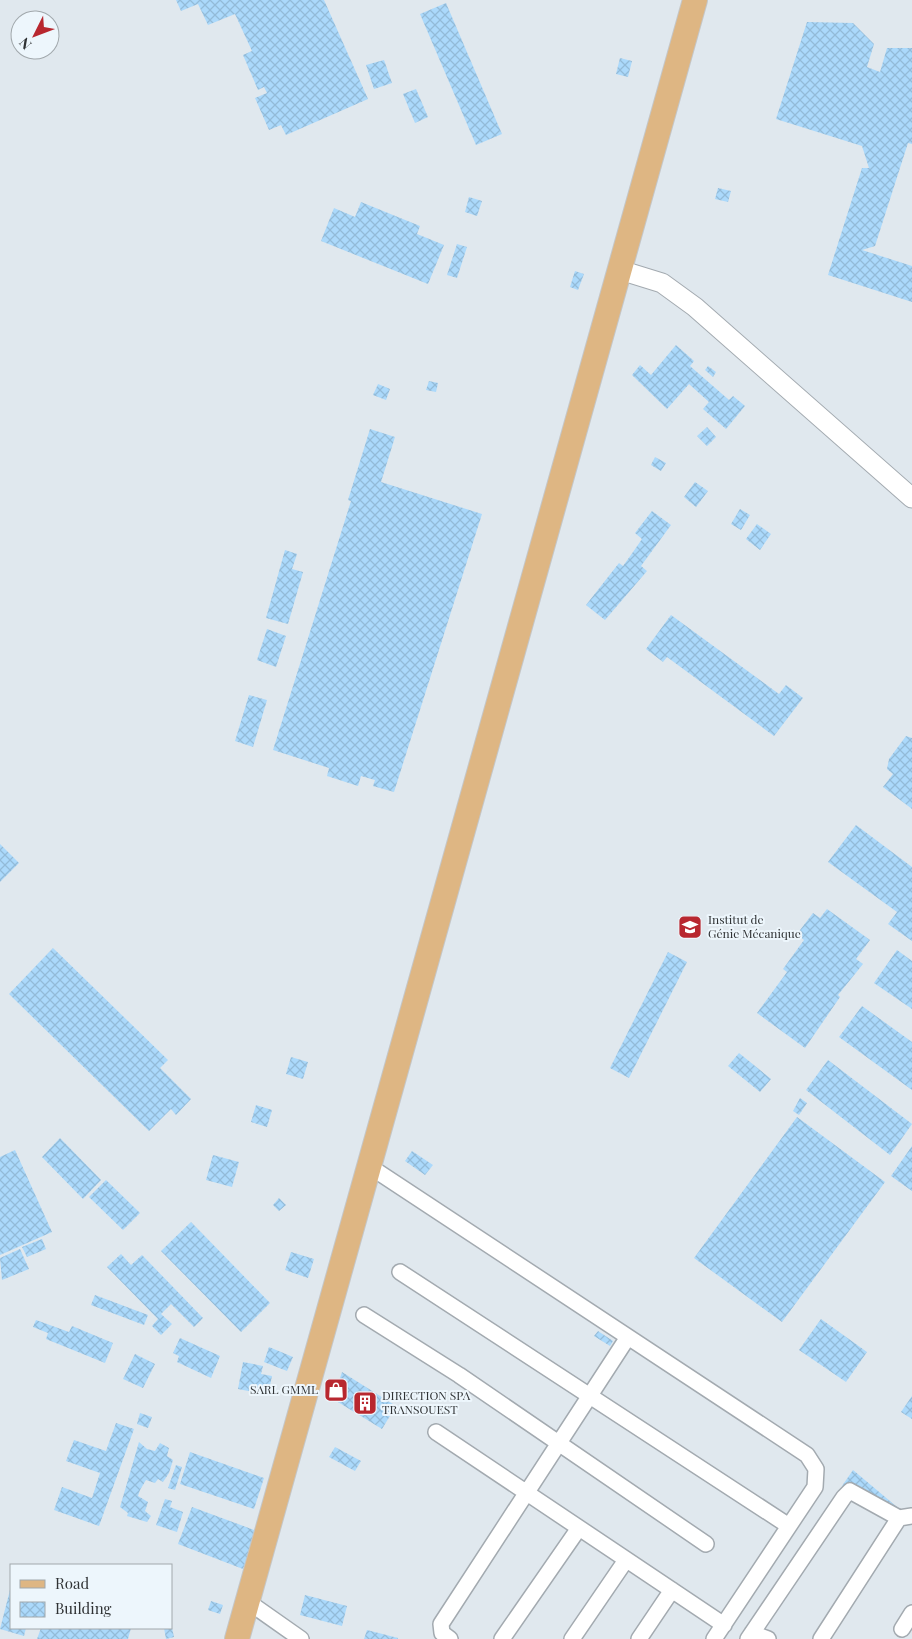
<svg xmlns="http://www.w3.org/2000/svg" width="912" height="1639" font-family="'Playfair Display',serif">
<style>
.building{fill:url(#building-cross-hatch)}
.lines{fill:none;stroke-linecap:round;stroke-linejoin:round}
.minor-casing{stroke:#a3aab0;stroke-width:18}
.tertiary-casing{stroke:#a3aab0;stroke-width:21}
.primary-casing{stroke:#c5c6c6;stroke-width:26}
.minor{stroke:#fff;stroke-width:15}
.tertiary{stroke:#fff;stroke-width:19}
.primary{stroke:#deb683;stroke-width:24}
.labels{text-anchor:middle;stroke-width:4;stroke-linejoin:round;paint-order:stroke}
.poi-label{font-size:12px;fill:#2f3234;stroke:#edf6fc;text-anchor:start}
</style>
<defs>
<pattern id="building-cross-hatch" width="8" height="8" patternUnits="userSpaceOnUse" patternTransform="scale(1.25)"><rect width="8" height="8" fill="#abd9fb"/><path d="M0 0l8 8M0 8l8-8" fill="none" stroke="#93bbd8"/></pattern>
</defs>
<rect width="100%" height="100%" fill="#e0e8ee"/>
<path class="building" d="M 176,0 L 324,0 L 368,99 L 286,135 L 281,125 L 269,130 L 255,98 L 267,93 L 264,87 L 258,90 L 243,55 L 252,51 L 235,14 L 208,25 L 198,4 L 181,11 Z
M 446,3 L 502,134 L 476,145 L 420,14 Z
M 807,22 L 853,23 L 874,44 L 867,67 L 880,72 L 887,48 L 912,48 L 912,144 L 908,143 L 875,246 L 862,250 L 912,266 L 912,302 L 828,275 L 862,168 L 869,168 L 862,146 L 776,119 Z
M 620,58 L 632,61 L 628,77 L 616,74 Z
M 384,60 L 392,83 L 374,89 L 366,65 Z
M 416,89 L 428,117 L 415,123 L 403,94 Z
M 718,188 L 731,191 L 728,202 L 715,199 Z
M 469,197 L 482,201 L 477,216 L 465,212 Z
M 361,202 L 420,226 L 417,234 L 444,245 L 428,284 L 321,241 L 334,208 L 355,217 Z
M 457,244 L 467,247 L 457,278 L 447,275 Z
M 575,271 L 584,274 L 578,290 L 570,287 Z
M 676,345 L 694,361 L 690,366 L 729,400 L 733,396 L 745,406 L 726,429 L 703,409 L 709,402 L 689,384 L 667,409 L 632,375 L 640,365 L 651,375 Z
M 708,366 L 716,372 L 713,377 L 705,370 Z
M 429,381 L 438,383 L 436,392 L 426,390 Z
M 378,384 L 390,389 L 386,400 L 373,395 Z
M 707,427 L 716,437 L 707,446 L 697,436 Z
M 370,429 L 395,437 L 381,482 L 482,514 L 394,792 L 373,786 L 375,780 L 361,776 L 358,786 L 327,776 L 329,768 L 273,750 L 351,501 L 348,500 Z
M 655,457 L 666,463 L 661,471 L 651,465 Z
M 695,482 L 708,491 L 696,507 L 684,497 Z
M 740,509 L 750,515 L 741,530 L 731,524 Z
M 652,511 L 671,525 L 641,566 L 647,571 L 605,620 L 586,605 L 619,563 L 623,566 L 633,552 L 642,539 L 635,533 Z
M 757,524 L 771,534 L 760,550 L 746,539 Z
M 285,550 L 297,554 L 292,569 L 303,572 L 288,624 L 266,618 Z
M 671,615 L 779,694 L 786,685 L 803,698 L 774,736 L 667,657 L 663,662 L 646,649 Z
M 267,629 L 286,636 L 276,667 L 257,660 Z
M 249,695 L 267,700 L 253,747 L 235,741 Z
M 906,736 L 912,738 L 912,809 L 883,787 L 893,774 L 887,769 L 889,759 Z
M 856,825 L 912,867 L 912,941 L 888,924 L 897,912 L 828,862 Z
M 0,844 L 19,863 L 0,882 Z
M 827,909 L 870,940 L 856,959 L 863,964 L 838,995 L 840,997 L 805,1048 L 757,1013 L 787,972 L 783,969 L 804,940 L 797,934 L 813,913 L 820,918 Z
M 53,948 L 168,1060 L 160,1068 L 191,1099 L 176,1115 L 171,1109 L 149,1131 L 9,994 Z
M 897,950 L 912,961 L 912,1009 L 874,983 Z
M 668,952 L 687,962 L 629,1078 L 610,1068 Z
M 862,1006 L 912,1042 L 912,1090 L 839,1037 Z
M 739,1053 L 771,1079 L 760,1092 L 728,1066 Z
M 291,1057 L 308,1062 L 303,1079 L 286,1074 Z
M 828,1060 L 912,1124 L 890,1155 L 806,1090 Z
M 800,1098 L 807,1103 L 799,1115 L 793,1111 Z
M 256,1105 L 272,1110 L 267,1127 L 251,1122 Z
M 797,1117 L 885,1182 L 782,1322 L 694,1258 Z
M 60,1138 L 101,1180 L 83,1199 L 42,1157 Z
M 912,1146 L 912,1191 L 891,1176 Z
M 15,1150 L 52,1232 L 0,1255 L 0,1157 Z
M 412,1151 L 433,1165 L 425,1175 L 405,1161 Z
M 213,1155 L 239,1162 L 232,1187 L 206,1180 Z
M 106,1180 L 140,1213 L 123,1230 L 89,1197 Z
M 279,1198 L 286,1205 L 279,1211 L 273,1205 Z
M 191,1222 L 270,1303 L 241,1332 L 161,1251 Z
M 42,1239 L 46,1249 L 27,1257 L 22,1247 Z
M 20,1249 L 29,1269 L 2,1280 L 0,1258 Z
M 291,1252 L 314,1259 L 308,1278 L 285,1270 Z
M 121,1254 L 131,1265 L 142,1255 L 203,1318 L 194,1327 L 171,1304 L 161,1314 L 172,1324 L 161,1335 L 152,1326 L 158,1319 L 107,1267 Z
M 95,1295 L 148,1315 L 144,1325 L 91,1305 Z
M 821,1319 L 867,1352 L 846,1382 L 799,1350 Z
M 36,1320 L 69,1332 L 72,1326 L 113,1343 L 105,1363 L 46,1339 L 48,1333 L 33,1327 Z
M 598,1331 L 613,1341 L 610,1346 L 594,1336 Z
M 180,1338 L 220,1356 L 211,1378 L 177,1362 L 179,1356 L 173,1353 Z
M 269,1347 L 293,1357 L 287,1371 L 264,1362 Z
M 135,1354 L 155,1364 L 143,1388 L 123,1379 Z
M 243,1362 L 263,1366 L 261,1374 L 272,1376 L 268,1395 L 238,1389 Z
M 342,1372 L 396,1406 L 382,1429 L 333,1399 Z
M 912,1396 L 912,1419 L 901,1412 Z
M 140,1413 L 152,1417 L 148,1428 L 137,1424 Z
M 116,1423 L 134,1429 L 99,1526 L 54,1510 L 62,1487 L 92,1498 L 100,1473 L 66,1461 L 74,1440 L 106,1451 Z
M 139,1442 L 147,1449 L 155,1451 L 160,1443 L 169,1448 L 167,1456 L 173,1460 L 169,1473 L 163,1482 L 158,1479 L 155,1483 L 146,1480 L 140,1490 L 138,1496 L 148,1502 L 145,1511 L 151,1516 L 147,1522 L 127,1516 L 128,1513 L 120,1507 Z
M 335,1447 L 361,1461 L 355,1471 L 329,1457 Z
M 190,1452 L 264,1478 L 254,1509 L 180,1484 Z
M 176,1465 L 182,1467 L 175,1490 L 168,1488 Z
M 853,1470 L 897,1507 L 888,1520 L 842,1486 Z
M 165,1499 L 172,1501 L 170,1507 L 183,1512 L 177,1532 L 156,1525 Z
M 192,1507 L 257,1531 L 243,1569 L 178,1544 Z
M 11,1586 L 11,1628 L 26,1628 L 24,1636 L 0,1629 Z
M 305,1595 L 347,1606 L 342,1626 L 300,1615 Z
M 211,1601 L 223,1605 L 220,1614 L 208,1610 Z
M 41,1628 L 131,1628 L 128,1639 L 37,1639 Z
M 164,1628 L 172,1628 L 174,1637 L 166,1639 Z
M 367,1630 L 398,1638 L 398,1639 L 364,1639 Z"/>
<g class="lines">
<g class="minor-casing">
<path id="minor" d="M 369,1166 L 807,1455 L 816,1469 L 815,1487 L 714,1639
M 400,1272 L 789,1526
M 364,1315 L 459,1375 L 706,1544
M 436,1432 L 724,1625
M 247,1601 L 301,1639
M 902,1629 L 912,1613
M 752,1633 L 768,1639
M 450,1639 L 442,1633 L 441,1624 L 628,1337
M 502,1639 L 579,1528
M 572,1639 L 626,1560
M 639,1639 L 672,1590
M 748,1639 L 844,1497 L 850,1491 L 899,1518
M 821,1639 L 899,1518 L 912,1516"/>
</g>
<g class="tertiary-casing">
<path id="tertiary" d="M 620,270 L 662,283 L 695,307 L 912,498"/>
</g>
<g class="primary-casing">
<path id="primary" d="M 237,1639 L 695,0"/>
</g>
<use href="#minor" class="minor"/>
<use href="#tertiary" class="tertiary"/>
<use href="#primary" class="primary"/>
</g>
<defs>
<g id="university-square" transform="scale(1.25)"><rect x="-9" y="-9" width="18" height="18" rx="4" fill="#b8272f" stroke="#edf6fc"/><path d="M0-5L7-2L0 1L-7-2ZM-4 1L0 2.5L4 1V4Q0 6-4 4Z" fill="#fff"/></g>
<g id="shop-square" transform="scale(1.25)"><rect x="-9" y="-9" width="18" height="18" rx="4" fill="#b8272f" stroke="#edf6fc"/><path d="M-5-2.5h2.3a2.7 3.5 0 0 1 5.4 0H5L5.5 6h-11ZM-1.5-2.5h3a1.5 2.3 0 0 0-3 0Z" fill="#fff"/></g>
<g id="building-square" transform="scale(1.25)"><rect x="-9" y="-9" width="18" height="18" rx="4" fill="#b8272f" stroke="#edf6fc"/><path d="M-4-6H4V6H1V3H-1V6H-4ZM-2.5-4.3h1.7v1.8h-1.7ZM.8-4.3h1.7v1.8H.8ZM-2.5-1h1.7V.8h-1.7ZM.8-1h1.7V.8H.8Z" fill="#fff"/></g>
</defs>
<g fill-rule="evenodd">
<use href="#university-square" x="690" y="927"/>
<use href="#shop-square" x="336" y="1390"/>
<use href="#building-square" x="365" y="1403"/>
</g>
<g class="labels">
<g class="poi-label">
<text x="708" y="924">Institut de<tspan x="708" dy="14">Génie Mécanique</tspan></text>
<text x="318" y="1394" text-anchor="end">SARL GMML</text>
<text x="382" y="1400">DIRECTION SPA<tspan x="382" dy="14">TRANSOUEST</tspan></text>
</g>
</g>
<rect x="10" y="1564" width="162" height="65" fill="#edf6fc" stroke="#a1a8ac"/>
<rect x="20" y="1580" width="25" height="8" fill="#deb683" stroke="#a1a8ac"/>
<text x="55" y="1589" font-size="15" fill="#2f3234">Road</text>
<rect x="20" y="1602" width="25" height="15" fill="url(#building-cross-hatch)" stroke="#a1a8ac"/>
<text x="55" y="1614" font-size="15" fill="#2f3234">Building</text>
<g transform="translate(35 35) rotate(228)"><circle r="24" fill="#edf6fc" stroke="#a1a8ac"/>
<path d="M0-4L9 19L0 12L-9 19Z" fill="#b8272f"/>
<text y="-8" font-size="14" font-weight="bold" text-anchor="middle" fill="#2f3234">N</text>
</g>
</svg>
